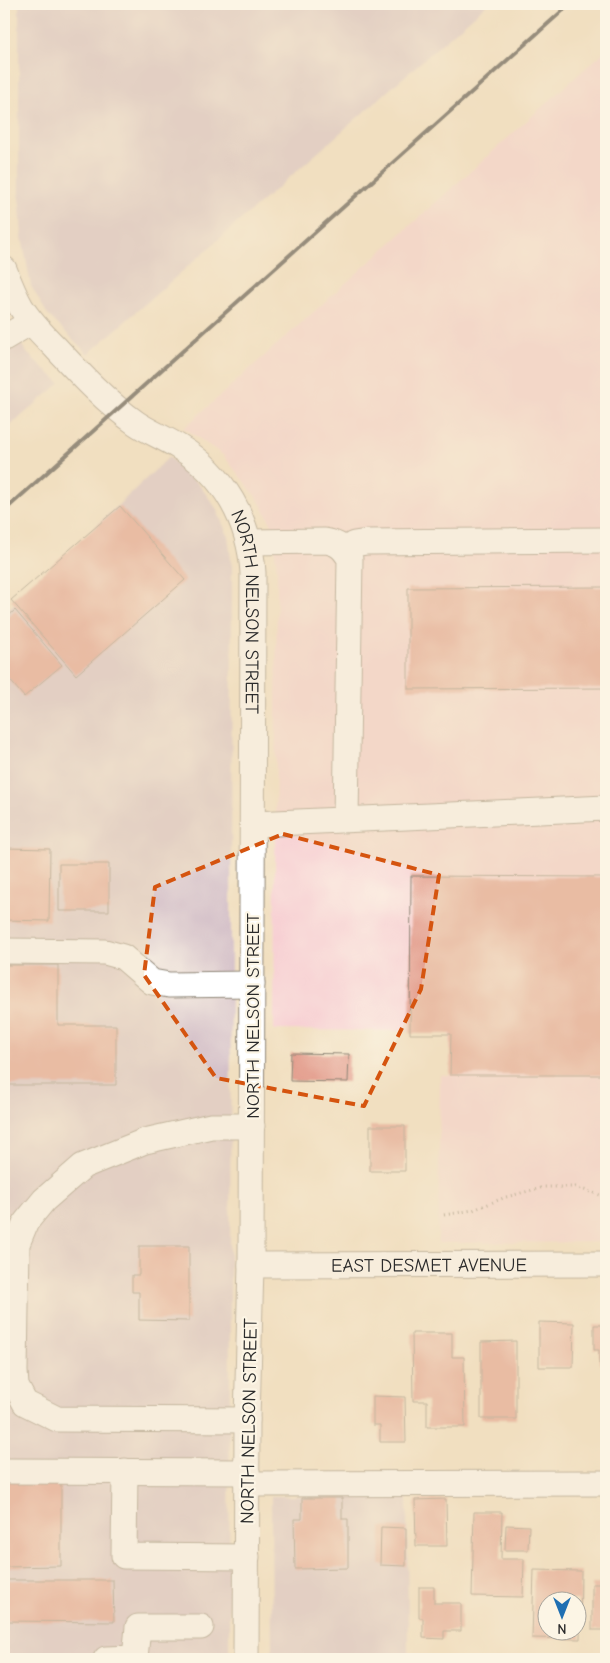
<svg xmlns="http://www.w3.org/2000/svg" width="610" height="1663" font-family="'Comic Neue',sans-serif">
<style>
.built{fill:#f7cfd3}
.industrial{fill:#d2bdc7}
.building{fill:#e09282;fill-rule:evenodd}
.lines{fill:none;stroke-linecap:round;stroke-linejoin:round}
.minor-casing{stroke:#8e8576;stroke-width:27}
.path{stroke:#8e8576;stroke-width:3;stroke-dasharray:1 4;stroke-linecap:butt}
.minor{stroke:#fff;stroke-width:25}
.rail{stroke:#2b2b2b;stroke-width:4}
.marked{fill:none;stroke:#d5540f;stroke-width:4;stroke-dasharray:10 6;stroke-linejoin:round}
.labels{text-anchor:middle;stroke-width:4.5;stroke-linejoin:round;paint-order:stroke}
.street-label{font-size:19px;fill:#2b2b2b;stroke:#fcf5e5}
</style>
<rect width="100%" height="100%" fill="#fcf5e5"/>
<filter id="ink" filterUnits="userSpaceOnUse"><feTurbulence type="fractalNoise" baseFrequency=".02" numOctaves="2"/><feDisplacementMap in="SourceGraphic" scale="10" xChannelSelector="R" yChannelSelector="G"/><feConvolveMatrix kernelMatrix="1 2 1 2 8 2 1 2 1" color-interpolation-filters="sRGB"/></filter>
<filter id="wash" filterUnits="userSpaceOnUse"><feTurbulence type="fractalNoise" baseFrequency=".0096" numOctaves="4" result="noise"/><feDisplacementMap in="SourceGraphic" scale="20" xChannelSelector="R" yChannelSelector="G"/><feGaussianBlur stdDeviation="1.12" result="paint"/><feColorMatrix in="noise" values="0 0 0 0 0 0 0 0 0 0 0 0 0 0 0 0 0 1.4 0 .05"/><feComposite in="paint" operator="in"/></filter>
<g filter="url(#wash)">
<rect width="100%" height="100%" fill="#f1dfc0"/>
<path class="built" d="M 606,50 L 606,1242 L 438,1243 L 440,1075 L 450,1075 L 450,1034 L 410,1034 L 410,1031 L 274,1030 L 277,569 L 272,525 L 258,499 L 223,455 L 184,428 Z"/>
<path class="industrial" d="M 19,4 L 487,4 L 88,354 L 48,315 L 31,286 L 22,237 L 19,185 Z
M 4,320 L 28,354 L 60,383 L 4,431 Z
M 169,457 L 200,486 L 216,508 L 228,536 L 232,567 L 229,1659 L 4,1659 L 4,613 Z
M 407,1495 L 408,1659 L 272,1659 L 271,1496 Z"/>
<g id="blocks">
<path class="building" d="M 120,506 L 185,580 L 76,675 L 11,600 Z
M 606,587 L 606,688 L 408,689 L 408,588 Z
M 15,610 L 62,665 L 24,697 L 4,673 L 4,620 Z
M 4,848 L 50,849 L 49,921 L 4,920 Z
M 59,864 L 109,864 L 109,911 L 59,911 Z
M 411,876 L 606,877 L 606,1075 L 450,1075 L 451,1034 L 410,1034 Z
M 4,965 L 58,965 L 58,1025 L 116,1025 L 116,1085 L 4,1085 Z
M 291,1053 L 349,1054 L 348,1082 L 290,1081 Z
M 370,1126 L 405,1126 L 405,1171 L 370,1171 Z
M 139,1246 L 189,1246 L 189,1321 L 139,1320 L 139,1292 L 132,1292 L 132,1275 L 139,1275 Z
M 539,1322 L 574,1323 L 573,1367 L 539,1367 Z
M 594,1325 L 606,1325 L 606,1364 L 599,1364 L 599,1350 L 594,1350 Z
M 412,1333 L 452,1333 L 452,1357 L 464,1357 L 465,1427 L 427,1427 L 427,1401 L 413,1401 Z
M 516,1341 L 516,1419 L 481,1419 L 481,1342 Z
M 373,1396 L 405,1397 L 406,1442 L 380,1442 L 380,1425 L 373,1425 Z
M 4,1475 L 61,1475 L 61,1566 L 4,1567 Z
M 604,1492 L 606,1492 L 606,1522 L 603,1522 Z
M 302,1498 L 342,1498 L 342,1519 L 348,1519 L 348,1568 L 295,1569 L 294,1519 L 302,1519 Z
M 446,1499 L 447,1546 L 416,1546 L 415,1500 Z
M 474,1512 L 502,1512 L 501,1559 L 524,1559 L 523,1597 L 472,1596 Z
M 506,1525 L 529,1526 L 528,1550 L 505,1550 Z
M 381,1527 L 406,1528 L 406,1566 L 380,1565 Z
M 534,1570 L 581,1571 L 580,1639 L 532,1638 ZM 548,1600 L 578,1600 L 578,1630 L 548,1630 Z
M 4,1580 L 113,1580 L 114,1622 L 4,1621 Z
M 592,1584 L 606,1584 L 606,1630 L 592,1630 Z
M 419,1587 L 434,1587 L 434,1603 L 461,1603 L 461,1631 L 444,1631 L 444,1639 L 423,1638 L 423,1618 L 419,1618 Z"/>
</g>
</g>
<g filter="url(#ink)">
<use href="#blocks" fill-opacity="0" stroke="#8e8576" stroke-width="1"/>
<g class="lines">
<g class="minor-casing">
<g id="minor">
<path id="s1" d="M 4,269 C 9,282 14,295 21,307 C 30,322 43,335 55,347 C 80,374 106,402 136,423 C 149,432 165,438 179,447 C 224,474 250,521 253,573 L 251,1265 L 247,1420 L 246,1659"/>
<path d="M 4,338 L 31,322"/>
<path d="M 249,542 L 325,541 C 338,543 343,547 350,559 L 346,819"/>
<path d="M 345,550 L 354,544 L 367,542 L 606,540"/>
<path d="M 254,824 L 606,808"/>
<path d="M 4,951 L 105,952 L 123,957 L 152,982 L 169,985 L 252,984"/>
<path id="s2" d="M 251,1265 L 606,1264"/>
<path d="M 247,1420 L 57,1419 L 25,1403 L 16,1386 L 15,1371 L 17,1244 L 26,1222 L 44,1200 L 83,1166 L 145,1141 L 211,1126 L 252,1126"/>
<path d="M 4,1471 L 247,1472"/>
<path d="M 125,1471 L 124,1556 L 247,1557"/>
<path d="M 247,1484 L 606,1483"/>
<path d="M 106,1659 L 135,1658 L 138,1627 L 201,1627"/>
</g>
</g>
<path class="path" d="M 444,1215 L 473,1210 L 506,1197 L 544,1187 L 575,1187 L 606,1197"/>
<use href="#minor" class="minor"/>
<path class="rail" d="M 4,511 L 570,4"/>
</g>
</g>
<path d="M0 0H610V1663H0ZM 283,834 L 439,875 L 421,989 L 364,1106 L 216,1078 L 144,975 L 155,887 Z" fill="#f1dfc0" fill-opacity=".55" fill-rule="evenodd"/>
<path class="marked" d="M 283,834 L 439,875 L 421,989 L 364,1106 L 216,1078 L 144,975 L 155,887 Z"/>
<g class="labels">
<g class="street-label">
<text dy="7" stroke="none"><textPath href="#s1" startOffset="445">NORTH NELSON STREET</textPath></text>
<text transform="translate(252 1016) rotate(-90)" y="7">NORTH NELSON STREET</text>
<text dy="7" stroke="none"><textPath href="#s2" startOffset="178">EAST DESMET AVENUE</textPath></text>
<text transform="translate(248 1421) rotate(-89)" y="7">NORTH NELSON STREET</text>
</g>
</g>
<rect width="610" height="1663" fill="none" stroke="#fcf5e5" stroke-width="20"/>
<g transform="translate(562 1616) rotate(180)"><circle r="24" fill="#fcf5e5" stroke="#a8a49b"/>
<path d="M0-4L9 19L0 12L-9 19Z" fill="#1f6fb2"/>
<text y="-8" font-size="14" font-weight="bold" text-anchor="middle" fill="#2b2b2b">N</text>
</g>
</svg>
